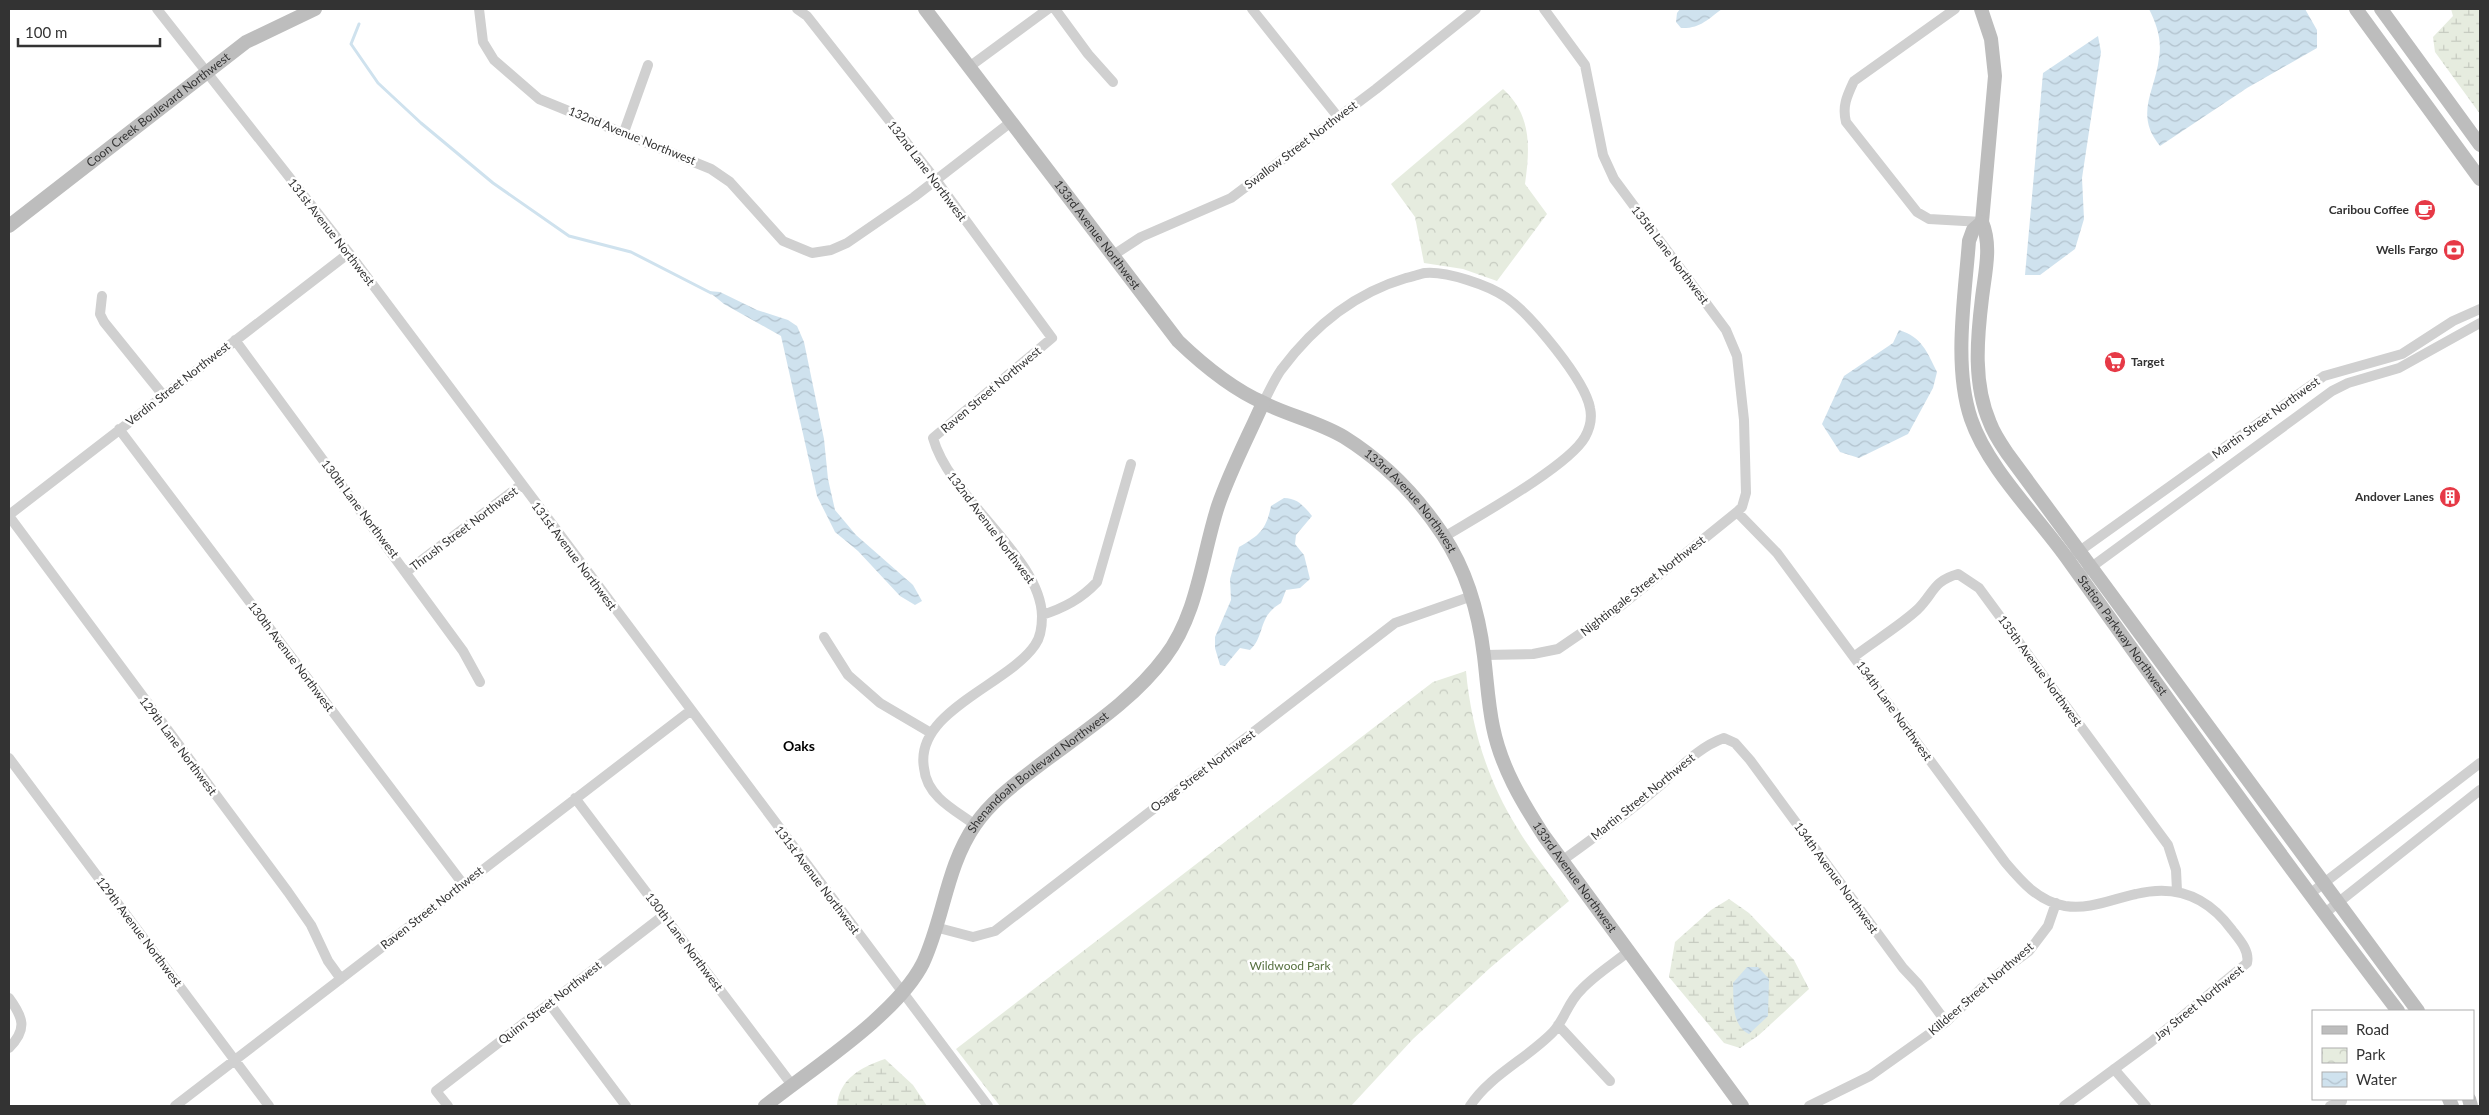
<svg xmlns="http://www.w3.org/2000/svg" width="2489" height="1115" font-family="Lato,sans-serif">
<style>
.wetland{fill:url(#wetland-marsh)}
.park{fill:url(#park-crowns)}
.water{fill:url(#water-waves)}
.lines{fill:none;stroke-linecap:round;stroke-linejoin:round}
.stream{stroke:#cfe2ee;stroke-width:3}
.street{stroke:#d0d0d0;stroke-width:10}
.secondary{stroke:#bdbdbd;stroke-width:14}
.labels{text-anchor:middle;stroke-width:5;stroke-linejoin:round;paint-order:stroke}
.street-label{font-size:12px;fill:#333;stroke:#fff}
.poi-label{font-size:12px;font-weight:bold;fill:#333;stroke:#fff;text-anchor:end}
.park-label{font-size:12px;fill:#56703f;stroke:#fff}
.neighbourhood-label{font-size:14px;font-weight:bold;fill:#000;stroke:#fff}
</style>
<defs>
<pattern id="wetland-marsh" width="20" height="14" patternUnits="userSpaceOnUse" patternTransform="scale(1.25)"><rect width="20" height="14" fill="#e6ecdf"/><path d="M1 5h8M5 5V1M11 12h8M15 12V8" fill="none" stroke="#c6cbc0"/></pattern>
<pattern id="park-crowns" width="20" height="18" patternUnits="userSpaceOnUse" patternTransform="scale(1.25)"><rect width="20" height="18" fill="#e6ecdf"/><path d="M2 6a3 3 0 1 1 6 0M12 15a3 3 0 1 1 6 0" fill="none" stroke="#c6cbc0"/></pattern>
<pattern id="water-waves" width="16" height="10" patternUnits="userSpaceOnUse" patternTransform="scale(1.25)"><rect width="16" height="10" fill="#cfe2ee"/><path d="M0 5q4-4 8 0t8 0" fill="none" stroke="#b2c2cd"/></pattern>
</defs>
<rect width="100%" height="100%" fill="#fff"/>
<path class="wetland" d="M 2451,9 L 2480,9 L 2480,114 L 2435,52 L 2433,37 L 2453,16 Z
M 1729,899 L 1749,913 L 1794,960 L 1809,989 L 1759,1035 L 1740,1048 L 1724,1043 L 1669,977 L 1675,942 L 1711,910 Z
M 885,1059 L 913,1085 L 927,1106 L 837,1106 C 839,1079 861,1067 885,1059 Z"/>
<path class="park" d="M 1503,89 C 1532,115 1530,148 1525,184 L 1547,214 L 1497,281 L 1463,269 L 1424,263 L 1415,217 L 1391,184 Z
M 1466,671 C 1471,726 1487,779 1516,826 C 1531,852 1552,876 1569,901 L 1490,968 L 1413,1039 L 1351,1106 L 1000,1106 L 956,1049 L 1433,682 Z"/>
<path class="water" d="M 1680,9 L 1722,9 C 1708,19 1700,29 1681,28 L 1676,22 L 1677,13 Z
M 2149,9 L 2305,9 L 2317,30 L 2317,48 L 2247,88 L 2160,146 C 2134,114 2155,92 2159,58 C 2162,40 2157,25 2149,9 Z
M 2098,36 L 2101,52 L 2082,178 L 2084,219 L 2075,249 L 2040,275 L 2025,275 L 2043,73 Z
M 708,291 L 720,292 L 757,310 L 788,320 L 797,326 L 804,342 L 824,439 L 828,479 L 835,510 L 856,535 L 913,585 L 922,601 L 915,605 L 900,596 L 858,551 L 835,532 L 817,496 L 781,336 L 724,304 Z
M 1899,330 C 1922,337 1927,352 1937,372 L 1933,388 L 1908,434 L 1859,458 L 1840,452 L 1822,424 L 1844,376 L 1893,343 Z
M 1284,498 C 1297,498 1304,506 1312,516 L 1296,535 L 1295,544 L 1304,555 L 1310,579 L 1300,588 L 1286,590 L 1281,603 C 1257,617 1266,635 1250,650 L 1240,648 L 1225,666 L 1220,665 L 1215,648 L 1215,637 L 1231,600 L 1230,579 L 1239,547 C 1260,535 1266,530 1271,506 Z
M 1747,967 L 1758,967 L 1769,979 L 1768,1016 L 1749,1034 C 1731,1025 1734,1001 1733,983 Z"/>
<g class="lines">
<path class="stream" d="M 359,24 L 351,44 L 378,83 L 421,123 L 493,183 L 569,236 L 631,252 L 711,293"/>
<path class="street" d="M 157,9 L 349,253 L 988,1106
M 479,9 L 483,42 L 494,60 L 539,99 L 711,169 L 730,182 L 783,241 L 812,253 L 831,250 L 847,243 L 914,197 L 1011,122
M 797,9 L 807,16 L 936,180 L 1052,338 L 933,438 C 950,499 1041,557 1042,616 C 1042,626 1041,637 1035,645 C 1008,685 914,711 924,768 C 925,779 931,790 939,798 C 949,808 963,816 975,825
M 1055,9 L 1088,54 L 1113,82
M 1252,9 L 1338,117
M 1955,9 L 1854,81 C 1847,96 1842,106 1846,122 L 1917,212 L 1929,219 L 1982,222
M 969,67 L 1048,9
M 624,132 L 648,65
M 1112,256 L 1141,237 L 1231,198 L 1376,89 L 1476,9
M 102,296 L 100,314 L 104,322 L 163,395
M 235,340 L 463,651 L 480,682
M 1263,403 C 1269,392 1274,380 1281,370 C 1313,327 1355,293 1406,278 C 1412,277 1419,274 1425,273 C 1446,271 1489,285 1507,298 C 1531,315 1585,380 1590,408 C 1592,417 1590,428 1585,437 C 1569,466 1475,518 1444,537
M 119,429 L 463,884
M 1737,512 L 1777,553 L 2005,862 C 2022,882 2038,901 2065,906 C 2090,910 2112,899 2136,894 C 2176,884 2208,897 2232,930 C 2239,939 2250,951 2247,963 L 2151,1042 L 2064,1106
M 9,515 L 349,253
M 9,516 L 288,892 L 311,925 L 328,961 L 341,979
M 2074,555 L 2324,376 L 2402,354 L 2453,321 L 2480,309
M 2086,571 L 2332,391 L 2348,383 L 2399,368 L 2480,323
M 406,572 L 521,485
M 1042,615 C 1064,608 1081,599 1097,582 L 1131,464
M 824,637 L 848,675 L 880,703 L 931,733
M 1484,655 L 1533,654 L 1558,649 L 1618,608 L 1737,512 L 1742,507 L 1746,493 L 1744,420 L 1737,356 L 1726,330 L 1614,179 L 1603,155 L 1585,65 L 1544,9
M 1855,656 C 1873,642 1901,625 1918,609 C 1934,593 1933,581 1958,574 L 1979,588 L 2168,845 L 2176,870 L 2177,891
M 9,758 L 269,1106
M 575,798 L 792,1085
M 1563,860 C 1595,837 1627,814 1656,789 C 1678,771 1696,748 1724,738 L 1735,743 L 1750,760 L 1903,968 L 1918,984 L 1946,1022
M 2311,893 L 2480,763
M 2325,913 L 2480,790
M 935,927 L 973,937 L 995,931 L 1395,623 L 1472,596
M 9,998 C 23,1017 28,1029 9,1048
M 549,1003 L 626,1106
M 1558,1025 L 1610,1081
M 2114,1069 L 2146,1106
M 175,1106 L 690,711
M 448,1106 L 436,1091 L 664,915
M 1470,1106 C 1489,1076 1528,1058 1553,1032 C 1565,1019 1568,1002 1581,990 C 1595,975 1613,964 1629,951
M 1809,1106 L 1870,1076 L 1946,1022 L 1989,981 L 2029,951 L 2048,926 L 2056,903
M 2330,1106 L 2342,1101"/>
<g class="secondary">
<path id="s1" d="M 925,9 L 1178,341 C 1203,365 1232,389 1264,403 C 1290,416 1319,422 1344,437 C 1384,462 1417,496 1443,535 C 1466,570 1479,614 1484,656 C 1487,680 1488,703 1493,727 C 1501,767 1522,802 1544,836 L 1742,1106"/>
<path d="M 1981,9 L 1991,39 L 1995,76 L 1982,222 C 1992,246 1985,272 1982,298 C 1977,339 1973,384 1990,423 C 1994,434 2001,444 2007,453 L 2418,1011"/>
<path d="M 2356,9 L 2480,179"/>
<path d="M 2381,9 L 2480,145"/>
<path id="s2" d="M 1982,222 L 1973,230 L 1969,241 C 1965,296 1953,366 1971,419 C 1988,469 2039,518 2069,561 C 2177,712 2285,863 2398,1011"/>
<path id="s3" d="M 9,226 L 246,42 L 315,9"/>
<path d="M 2449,1099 L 2452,1106"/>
<path d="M 2469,1099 L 2471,1106"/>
<path id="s4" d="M 765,1106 C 811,1069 897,1015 923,963 C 944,918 946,867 975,825 C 990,803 1012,786 1033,770 C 1078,735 1131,703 1165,657 C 1198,614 1202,555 1218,506 C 1230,471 1248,437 1263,403"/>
</g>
</g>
<defs>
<g id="cafe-disc" transform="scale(1.125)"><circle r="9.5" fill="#e63946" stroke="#fff"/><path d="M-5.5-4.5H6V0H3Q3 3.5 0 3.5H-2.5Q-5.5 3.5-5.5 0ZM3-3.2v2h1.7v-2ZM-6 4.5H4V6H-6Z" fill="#fff"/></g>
<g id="bank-disc" transform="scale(1.125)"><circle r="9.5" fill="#e63946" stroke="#fff"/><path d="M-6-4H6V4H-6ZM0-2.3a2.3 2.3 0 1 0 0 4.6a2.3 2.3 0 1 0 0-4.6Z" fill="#fff"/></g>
<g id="supermarket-disc" transform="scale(1.125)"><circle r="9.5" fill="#e63946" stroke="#fff"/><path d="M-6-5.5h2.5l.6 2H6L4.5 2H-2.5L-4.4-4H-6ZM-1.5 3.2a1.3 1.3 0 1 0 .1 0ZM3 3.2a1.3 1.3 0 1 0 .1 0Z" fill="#fff"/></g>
<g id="building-disc" transform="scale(1.125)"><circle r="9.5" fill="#e63946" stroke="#fff"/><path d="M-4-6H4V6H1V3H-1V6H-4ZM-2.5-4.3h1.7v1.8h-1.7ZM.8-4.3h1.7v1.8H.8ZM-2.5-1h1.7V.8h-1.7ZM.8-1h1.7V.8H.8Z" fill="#fff"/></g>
</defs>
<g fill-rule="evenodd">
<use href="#cafe-disc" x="2425" y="210"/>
<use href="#bank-disc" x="2454" y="250"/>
<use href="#supermarket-disc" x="2115" y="362"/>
<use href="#building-disc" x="2450" y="497"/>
</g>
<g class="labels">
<g class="street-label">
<text dy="4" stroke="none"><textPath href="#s3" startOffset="189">Coon Creek Boulevard Northwest</textPath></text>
<text transform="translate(632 136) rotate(22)" y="4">132nd Avenue Northwest</text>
<text transform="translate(1301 145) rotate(-37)" y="4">Swallow Street Northwest</text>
<text transform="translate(927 171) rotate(53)" y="4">132nd Lane Northwest</text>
<text transform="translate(331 232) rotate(52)" y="4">131st Avenue Northwest</text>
<text dy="4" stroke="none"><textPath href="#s1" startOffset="284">133rd Avenue Northwest</textPath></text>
<text transform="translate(1670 255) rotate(53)" y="4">135th Lane Northwest</text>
<text transform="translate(178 384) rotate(-38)" y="4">Verdin Street Northwest</text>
<text transform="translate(991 390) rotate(-40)" y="4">Raven Street Northwest</text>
<text transform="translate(2266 418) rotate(-36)" y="4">Martin Street Northwest</text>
<text dy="4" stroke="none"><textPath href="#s1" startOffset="704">133rd Avenue Northwest</textPath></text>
<text transform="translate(360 509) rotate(53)" y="4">130th Lane Northwest</text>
<text transform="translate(991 528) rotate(53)" y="4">132nd Avenue Northwest</text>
<text transform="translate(464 529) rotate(-37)" y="4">Thrush Street Northwest</text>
<text transform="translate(574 556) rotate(53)" y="4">131st Avenue Northwest</text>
<text transform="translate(1643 586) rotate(-38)" y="4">Nightingale Street Northwest</text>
<text dy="4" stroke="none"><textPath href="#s2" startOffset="468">Station Parkway Northwest</textPath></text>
<text transform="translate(291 657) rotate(53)" y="4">130th Avenue Northwest</text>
<text transform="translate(2040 671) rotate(54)" y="4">135th Avenue Northwest</text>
<text transform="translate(1894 711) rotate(54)" y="4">134th Lane Northwest</text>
<text transform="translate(178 746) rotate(53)" y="4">129th Lane Northwest</text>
<text transform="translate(1203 771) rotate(-37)" y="4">Osage Street Northwest</text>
<text dy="4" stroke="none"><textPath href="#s4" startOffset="445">Shenandoah Boulevard Northwest</textPath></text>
<text transform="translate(1643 797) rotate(-39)" y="4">Martin Street Northwest</text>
<text dy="4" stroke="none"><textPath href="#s1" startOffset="1124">133rd Avenue Northwest</textPath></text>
<text transform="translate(1836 878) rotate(54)" y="4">134th Avenue Northwest</text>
<text transform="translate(817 880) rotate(53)" y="4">131st Avenue Northwest</text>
<text transform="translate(432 908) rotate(-38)" y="4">Raven Street Northwest</text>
<text transform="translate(139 932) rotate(53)" y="4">129th Avenue Northwest</text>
<text transform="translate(684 942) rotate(53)" y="4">130th Lane Northwest</text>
<text transform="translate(1981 989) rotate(-41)" y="4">Killdeer Street Northwest</text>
<text transform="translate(550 1003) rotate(-38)" y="4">Quinn Street Northwest</text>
<text transform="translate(2199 1003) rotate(-39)" y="4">Jay Street Northwest</text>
</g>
<g class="poi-label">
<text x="2409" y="214">Caribou Coffee</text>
<text x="2438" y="254">Wells Fargo</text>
<text x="2131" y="366" text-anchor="start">Target</text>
<text x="2434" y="501">Andover Lanes</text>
</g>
<g class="park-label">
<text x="1290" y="970">Wildwood Park</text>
</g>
<g class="neighbourhood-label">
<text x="799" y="751">Oaks</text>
</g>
</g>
<rect width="2489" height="1115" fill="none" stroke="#333333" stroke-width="20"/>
<rect x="2312" y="1010" width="162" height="90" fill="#ffffff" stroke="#adadad"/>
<rect x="2322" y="1026" width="25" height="8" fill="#bdbdbd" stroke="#adadad"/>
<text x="2356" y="1035" font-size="15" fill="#333333">Road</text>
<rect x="2322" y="1048" width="25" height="15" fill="url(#park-crowns)" stroke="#adadad"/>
<text x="2356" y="1060" font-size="15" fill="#333333">Park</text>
<rect x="2322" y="1072" width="25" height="15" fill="url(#water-waves)" stroke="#adadad"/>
<text x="2356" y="1085" font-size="15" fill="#333333">Water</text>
<path d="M18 38v8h142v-8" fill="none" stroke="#333333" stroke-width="2.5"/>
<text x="25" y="38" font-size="15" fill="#333333" stroke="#ffffff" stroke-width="4" paint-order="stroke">100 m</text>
</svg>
